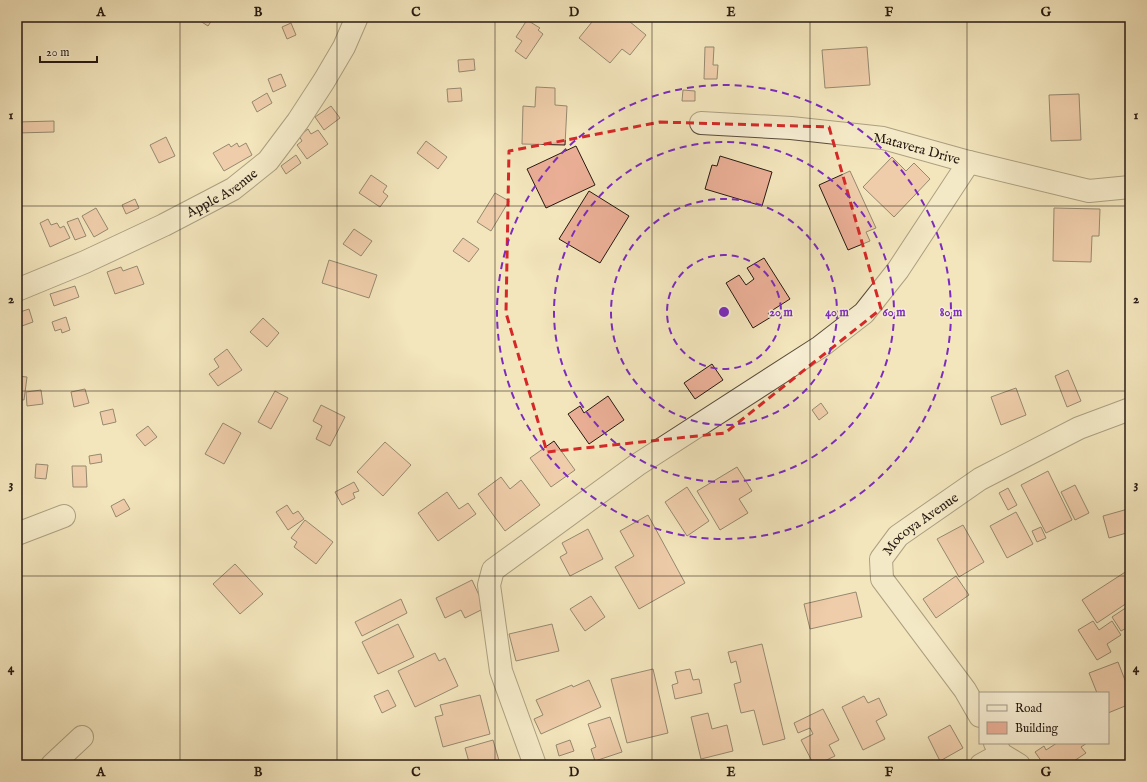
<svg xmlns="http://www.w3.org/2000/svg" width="1147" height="782" font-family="'IM FELL English',serif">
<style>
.building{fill:#eaaf96;stroke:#261912}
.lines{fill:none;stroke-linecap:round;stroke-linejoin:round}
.street-casing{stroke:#594c3c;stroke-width:24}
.street{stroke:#f7eed3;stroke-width:22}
.marked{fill:none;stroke:#d62828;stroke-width:3;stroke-dasharray:8 5;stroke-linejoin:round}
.grid{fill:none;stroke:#261912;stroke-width:1;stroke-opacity:0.55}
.ring{fill:none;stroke:#7b2cbf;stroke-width:2;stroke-dasharray:7 5}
.labels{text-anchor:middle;stroke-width:3;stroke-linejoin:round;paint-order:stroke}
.street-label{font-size:14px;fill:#261912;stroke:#f7eed3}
.centre{fill:#7b2cbf;stroke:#f7eed3;stroke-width:2}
.ring-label{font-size:12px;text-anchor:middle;font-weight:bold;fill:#7b2cbf;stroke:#f7eed3;stroke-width:3;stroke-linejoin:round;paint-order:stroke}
.neatline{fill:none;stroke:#261912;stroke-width:1.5}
.grid-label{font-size:13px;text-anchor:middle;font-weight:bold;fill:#261912}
</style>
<rect width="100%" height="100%" fill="#f3e5bc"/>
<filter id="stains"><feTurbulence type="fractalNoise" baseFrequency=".005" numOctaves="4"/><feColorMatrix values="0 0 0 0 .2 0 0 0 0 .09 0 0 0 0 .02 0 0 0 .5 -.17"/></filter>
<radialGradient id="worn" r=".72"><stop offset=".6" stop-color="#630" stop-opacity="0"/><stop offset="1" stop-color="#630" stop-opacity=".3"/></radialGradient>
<path class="building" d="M 84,17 L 93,17 L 86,21 Z
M 194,17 L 214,17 L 208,26 Z
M 314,17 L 329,17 L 316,21 Z
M 376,17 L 383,17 L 380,21 Z
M 596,17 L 624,17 L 646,35 L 630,55 L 622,49 L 610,63 L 579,38 Z
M 527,20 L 540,28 L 538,30 L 543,34 L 526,59 L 515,51 L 522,41 L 516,37 Z
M 291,23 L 296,35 L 287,39 L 282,27 Z
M 705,47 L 714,47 L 713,65 L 718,65 L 717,79 L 704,79 Z
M 867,47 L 870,85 L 825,88 L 822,50 Z
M 474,59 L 475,70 L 459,72 L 458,60 Z
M 281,74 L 286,86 L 273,92 L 268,79 Z
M 536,87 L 555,88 L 555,105 L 567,106 L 565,145 L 522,144 L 523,106 L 535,107 Z
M 461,88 L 462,101 L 448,102 L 447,89 Z
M 683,90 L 695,91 L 695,101 L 682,101 Z
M 267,93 L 272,103 L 257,112 L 252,102 Z
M 1079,94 L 1081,140 L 1051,141 L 1049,95 Z
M 331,106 L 340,118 L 324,130 L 315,117 Z
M 54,121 L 54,132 L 17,133 L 17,122 Z
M 308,129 L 311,134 L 318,130 L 328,144 L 307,159 L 297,145 L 302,141 L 299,136 Z
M 166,137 L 175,156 L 159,163 L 150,145 Z
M 426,141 L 447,157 L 438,169 L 417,153 Z
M 237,143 L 239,147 L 246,143 L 252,155 L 224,171 L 213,153 L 229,144 L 231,147 Z
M 576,146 L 595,185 L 546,208 L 527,169 Z
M 296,155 L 301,163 L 286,174 L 281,166 Z
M 720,156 L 772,172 L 762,206 L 705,189 L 712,165 L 717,166 Z
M 892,157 L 906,171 L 914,163 L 930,179 L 894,217 L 863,187 Z
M 850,171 L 876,228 L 866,232 L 870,241 L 848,250 L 819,185 Z
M 371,175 L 387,186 L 383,192 L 388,196 L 380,207 L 359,193 Z
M 589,191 L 629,216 L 600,263 L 559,239 Z
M 495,193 L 509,201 L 491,231 L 477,222 Z
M 135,199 L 139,208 L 126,214 L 122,205 Z
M 96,208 L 108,229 L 94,237 L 82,216 Z
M 1054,208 L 1100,209 L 1099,236 L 1092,236 L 1091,262 L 1053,261 Z
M 78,218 L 86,236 L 75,240 L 67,222 Z
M 48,219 L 51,225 L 57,223 L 60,228 L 64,226 L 70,238 L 50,247 L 40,223 Z
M 354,229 L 372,241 L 361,256 L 343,244 Z
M 463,238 L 479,249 L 469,262 L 453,251 Z
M 764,258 L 790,299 L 768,313 L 771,317 L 753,328 L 726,283 L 739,275 L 746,285 L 754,279 L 747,268 Z
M 329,260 L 377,275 L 369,298 L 322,283 Z
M 137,266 L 144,284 L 115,294 L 107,272 L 121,267 L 123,271 Z
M 75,286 L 79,297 L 54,306 L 50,294 Z
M 29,309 L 33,322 L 19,327 L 17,322 L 17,313 Z
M 66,317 L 70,330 L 62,333 L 61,329 L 55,331 L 52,322 Z
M 263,318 L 279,333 L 267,347 L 250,332 Z
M 227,349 L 242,370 L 218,386 L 209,374 L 219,367 L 214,359 Z
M 712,364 L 723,380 L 695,399 L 684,383 Z
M 1068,370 L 1081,401 L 1067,407 L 1055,376 Z
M 17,376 L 27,377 L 24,400 L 17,399 Z
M 1016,388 L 1026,415 L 1001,425 L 991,397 Z
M 85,389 L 89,403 L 74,407 L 71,392 Z
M 41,390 L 43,404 L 27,406 L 26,392 Z
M 275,391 L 288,398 L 271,429 L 258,422 Z
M 608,396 L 624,420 L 589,444 L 568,414 L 580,406 L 584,413 Z
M 821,403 L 828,413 L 819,420 L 812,410 Z
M 321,405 L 345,417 L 330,446 L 316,439 L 322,426 L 313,421 Z
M 113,409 L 116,422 L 103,425 L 100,412 Z
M 223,423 L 241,433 L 224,464 L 205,454 Z
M 148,426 L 157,437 L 145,446 L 136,435 Z
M 554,441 L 575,470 L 551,487 L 530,458 Z
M 385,442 L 411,465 L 383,496 L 357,472 Z
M 101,454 L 102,462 L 90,464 L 89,456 Z
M 36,464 L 48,465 L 46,479 L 35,478 Z
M 72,466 L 86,466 L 87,487 L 73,487 Z
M 737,467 L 752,491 L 739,499 L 748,513 L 720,530 L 697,491 Z
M 1048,471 L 1072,520 L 1046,533 L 1021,485 Z
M 501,477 L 510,489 L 521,480 L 540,505 L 505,531 L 478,494 Z
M 354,482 L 359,491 L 353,493 L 355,498 L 342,505 L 335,492 Z
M 1075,485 L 1089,513 L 1075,520 L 1061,492 Z
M 687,487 L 709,521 L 687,536 L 665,502 Z
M 1008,488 L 1017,505 L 1008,510 L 999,493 Z
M 447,492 L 459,509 L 468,503 L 476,514 L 438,541 L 418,513 Z
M 1130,492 L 1130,503 L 1127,493 Z
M 124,499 L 130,509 L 116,517 L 111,506 Z
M 287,505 L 293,514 L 298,511 L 304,519 L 288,530 L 276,512 Z
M 1128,509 L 1130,514 L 1130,532 L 1109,538 L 1103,516 Z
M 1016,512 L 1033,544 L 1007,558 L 990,526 Z
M 648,515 L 685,583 L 639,609 L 615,567 L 634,556 L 620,531 Z
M 305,520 L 333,542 L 316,564 L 294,547 L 297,542 L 291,538 Z
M 963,525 L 984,562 L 959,577 L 937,539 Z
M 1041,527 L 1046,538 L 1037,542 L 1032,531 Z
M 588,529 L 603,559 L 570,576 L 560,557 L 567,553 L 562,543 Z
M 235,564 L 263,594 L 240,614 L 213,584 Z
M 1130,569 L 1130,601 L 1097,623 L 1082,600 Z
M 956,576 L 969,595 L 936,618 L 923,599 Z
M 472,580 L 485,608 L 465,618 L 461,610 L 445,618 L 436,598 Z
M 856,592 L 862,617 L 810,629 L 804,604 Z
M 591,596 L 605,617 L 585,631 L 570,609 Z
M 401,599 L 407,613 L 362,636 L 355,622 Z
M 1130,605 L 1130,626 L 1121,631 L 1112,617 Z
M 1093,621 L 1099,630 L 1112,621 L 1121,635 L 1107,644 L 1111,652 L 1097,660 L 1078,630 Z
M 398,624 L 414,657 L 378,674 L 362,642 Z
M 552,624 L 559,651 L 516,661 L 509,634 Z
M 762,644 L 785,739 L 763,745 L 754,710 L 741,713 L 734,684 L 741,682 L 736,661 L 731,663 L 728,652 Z
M 435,653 L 439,661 L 445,658 L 458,686 L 415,707 L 398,671 Z
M 1118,662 L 1130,693 L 1130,704 L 1108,713 L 1108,693 L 1097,693 L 1089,673 Z
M 653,669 L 668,733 L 627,743 L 611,679 Z
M 690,669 L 693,680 L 699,679 L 702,693 L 675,699 L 672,685 L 678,683 L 675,672 Z
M 589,680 L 601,707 L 541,734 L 534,719 L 543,715 L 536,700 L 572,685 L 573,687 Z
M 388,690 L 396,706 L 382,713 L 374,696 Z
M 480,695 L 490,734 L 443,747 L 435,717 L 443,715 L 440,705 Z
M 864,696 L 868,703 L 879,698 L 887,715 L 876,721 L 885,739 L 863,750 L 842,707 Z
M 823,709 L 839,740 L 829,745 L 835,756 L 816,765 L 814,765 L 801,740 L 813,734 L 810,728 L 798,733 L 794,723 Z
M 708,713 L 712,729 L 727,725 L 733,751 L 701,759 L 691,717 Z
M 610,717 L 622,752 L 595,761 L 591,749 L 596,747 L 588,724 Z
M 950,725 L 963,748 L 940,761 L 928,737 Z
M 493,740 L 500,764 L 494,765 L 462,765 L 469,762 L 465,748 Z
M 570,740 L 574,751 L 559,756 L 556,745 Z
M 1057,743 L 1087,743 L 1081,747 L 1086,753 L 1068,765 L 1044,765 L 1035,752 L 1044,746 L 1046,750 Z"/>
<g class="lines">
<g class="street-casing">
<g id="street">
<path id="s1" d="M 701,123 L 791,128 L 883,138 L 969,162 L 1089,191 L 1130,187"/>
<path id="s2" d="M 17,290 L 85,262 L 164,225 L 233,189 L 268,161 L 298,121 L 324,81 L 344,47 L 357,17"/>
<path d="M 17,534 L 64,516"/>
<path id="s3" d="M 980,716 L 965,690 L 882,579 L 881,559 L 898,536 L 980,479 L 1079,428 L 1130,409"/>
<path d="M 995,743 L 1001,754 L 1019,765"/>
<path d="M 52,765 L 82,737"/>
<path d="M 535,765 L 501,671 L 489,585 L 493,570 L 637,465 L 820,347 L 864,313 L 898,270 L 969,162"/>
<path d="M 981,765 L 1001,754"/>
</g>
</g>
<use href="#street" class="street"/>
</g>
<path d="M0 0H1147V782H0ZM 660,122 L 829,127 L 881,309 L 725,433 L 547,452 L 506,313 L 509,151 Z" fill="#f3e5bc" fill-opacity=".55" fill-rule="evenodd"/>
<path class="marked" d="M 660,122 L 829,127 L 881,309 L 725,433 L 547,452 L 506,313 L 509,151 Z"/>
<path class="grid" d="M 180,17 L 180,765M 337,17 L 337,765M 495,17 L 495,765M 652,17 L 652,765M 810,17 L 810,765M 967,17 L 967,765M 17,206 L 1130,206M 17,391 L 1130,391M 17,576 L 1130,576"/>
<g class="ring">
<circle cx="724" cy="312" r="57"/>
<circle cx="724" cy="312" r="113"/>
<circle cx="724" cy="312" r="170"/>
<circle cx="724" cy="312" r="227"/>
</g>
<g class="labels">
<g class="street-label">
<text dy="5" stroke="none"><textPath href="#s1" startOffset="218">Matavera Drive</textPath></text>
<text dy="5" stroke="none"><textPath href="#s2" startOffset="227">Apple Avenue</textPath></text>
<text dy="5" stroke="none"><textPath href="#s3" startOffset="242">Mocoya Avenue</textPath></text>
</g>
</g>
<circle cx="724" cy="312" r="6" class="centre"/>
<g class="ring-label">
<text x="781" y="316">20 m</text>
<text x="837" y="316">40 m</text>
<text x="894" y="316">60 m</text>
<text x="951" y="316">80 m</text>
</g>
<rect width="1147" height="782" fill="none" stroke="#f3e5bc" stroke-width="44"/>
<rect x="979" y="692" width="130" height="52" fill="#f7eed3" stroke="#a39986"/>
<rect x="987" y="705" width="20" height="6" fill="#f7eed3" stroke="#a39986"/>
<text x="1015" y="712" font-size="12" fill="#261912">Road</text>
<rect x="987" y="722" width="20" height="12" fill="#eaaf96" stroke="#a39986"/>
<text x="1015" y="732" font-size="12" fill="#261912">Building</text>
<path d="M40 56v6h57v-6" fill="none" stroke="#261912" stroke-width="2"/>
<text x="46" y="56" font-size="12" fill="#261912" stroke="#f7eed3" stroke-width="3" paint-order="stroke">20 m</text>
<rect x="22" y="22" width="1103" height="738" class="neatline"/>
<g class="grid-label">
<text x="101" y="16">A</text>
<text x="258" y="16">B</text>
<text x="416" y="16">C</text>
<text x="574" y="16">D</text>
<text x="731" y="16">E</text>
<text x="889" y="16">F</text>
<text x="1046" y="16">G</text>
<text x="11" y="119">1</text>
<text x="1136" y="119">1</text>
<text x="11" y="303">2</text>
<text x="1136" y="303">2</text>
<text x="11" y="488">3</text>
<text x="1136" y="488">3</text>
<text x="11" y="672">4</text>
<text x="1136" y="672">4</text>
<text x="101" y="776">A</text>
<text x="258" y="776">B</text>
<text x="416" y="776">C</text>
<text x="574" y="776">D</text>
<text x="731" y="776">E</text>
<text x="889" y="776">F</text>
<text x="1046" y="776">G</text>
</g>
<rect width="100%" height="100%" filter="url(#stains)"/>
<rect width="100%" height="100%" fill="url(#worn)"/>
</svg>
